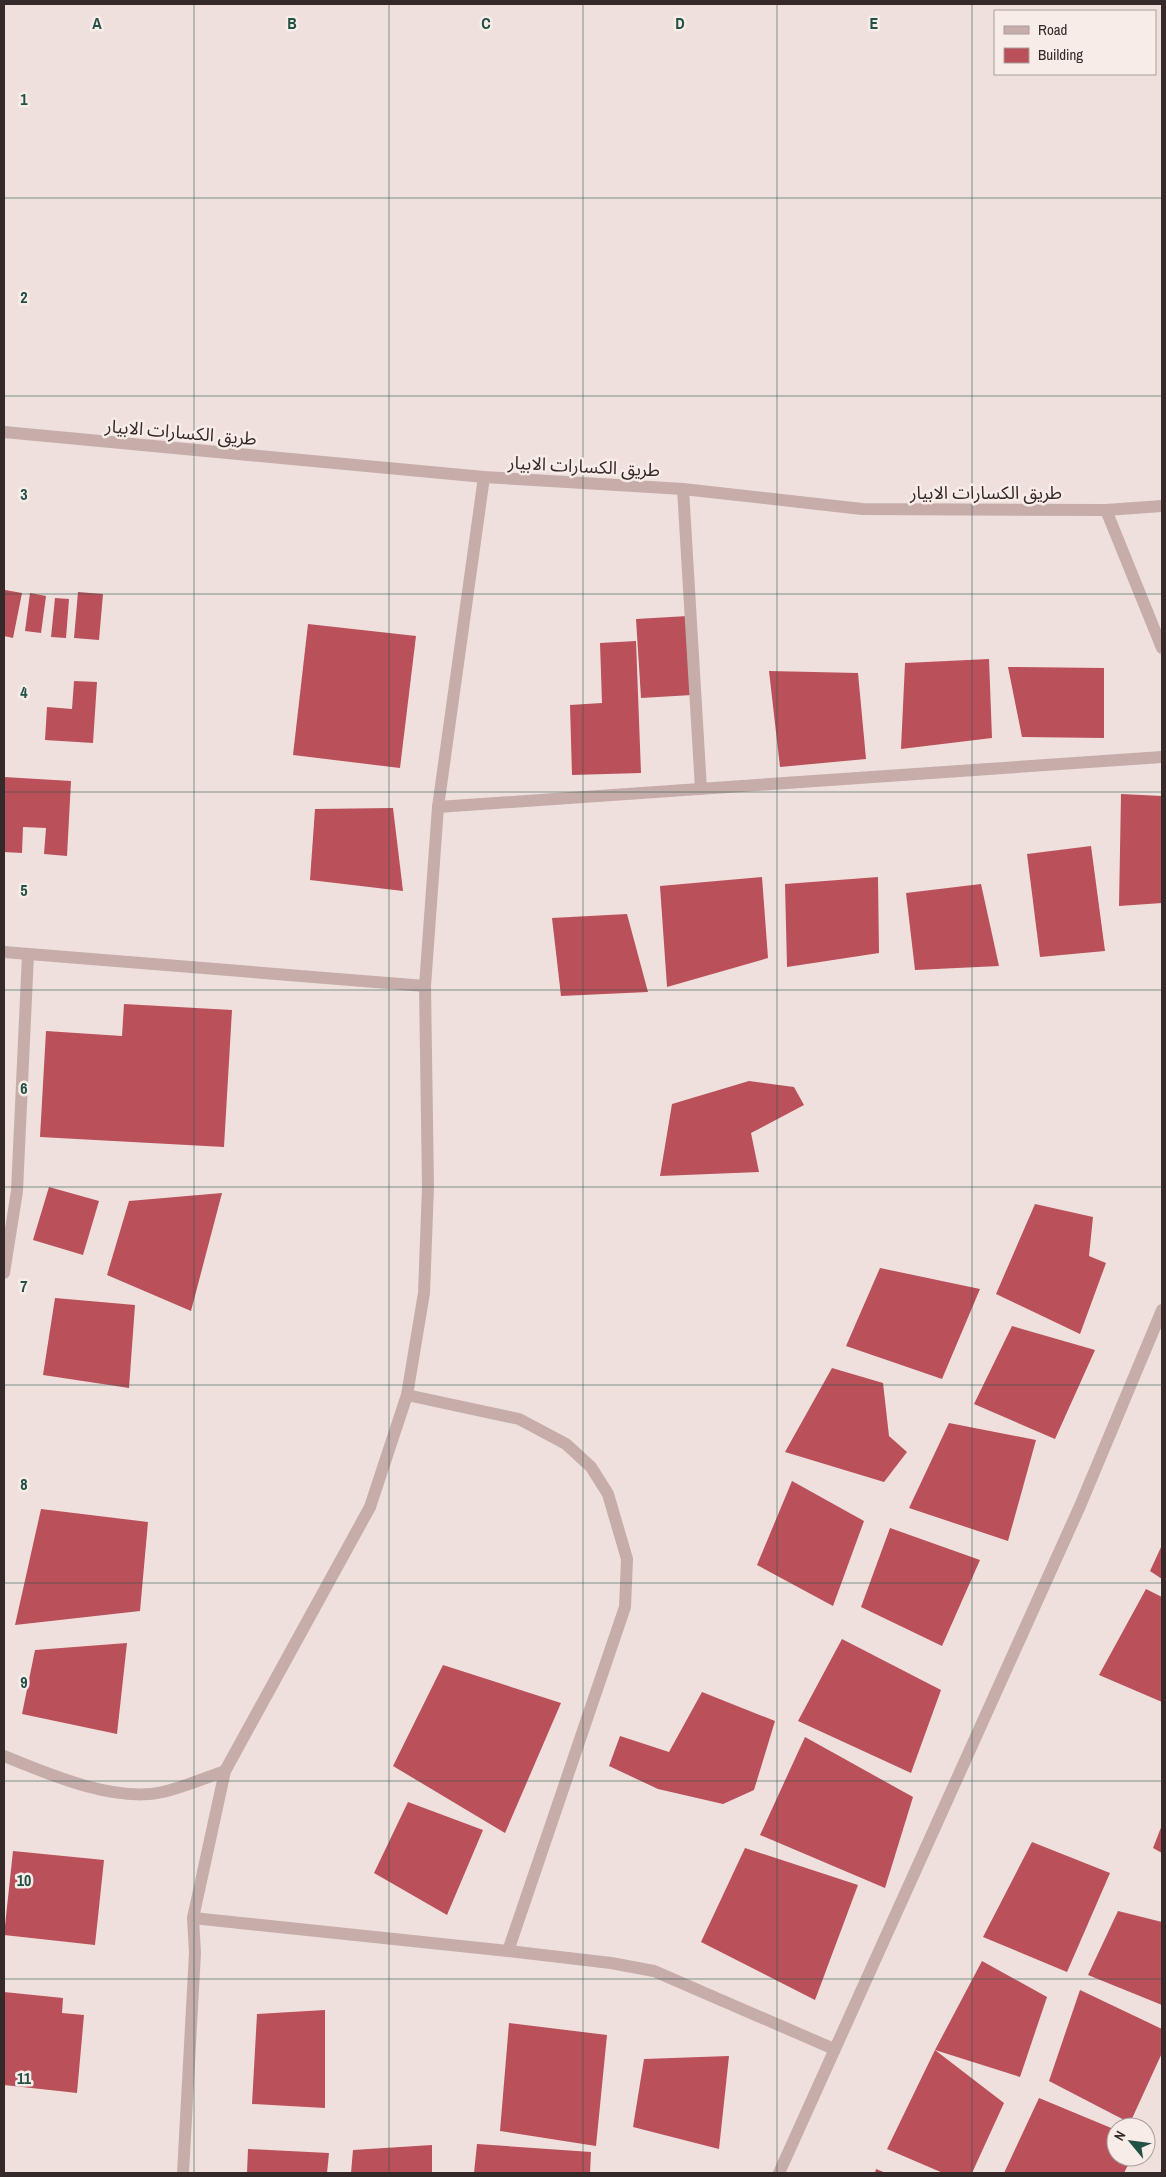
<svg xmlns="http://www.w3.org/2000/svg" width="1166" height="2177" font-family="'Archivo Narrow','Noto Sans Arabic',sans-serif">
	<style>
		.building { fill: #ba505a }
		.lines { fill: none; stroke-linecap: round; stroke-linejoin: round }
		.minor { stroke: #c6adaa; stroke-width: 12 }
		.grid { fill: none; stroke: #225245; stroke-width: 1; stroke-opacity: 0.55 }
		.labels { text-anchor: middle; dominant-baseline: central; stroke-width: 5; stroke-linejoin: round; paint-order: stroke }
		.street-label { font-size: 18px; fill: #352929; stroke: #f8ece9 }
		.grid-label { font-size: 16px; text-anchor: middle; font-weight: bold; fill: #225245; stroke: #f8ece9; stroke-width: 5; stroke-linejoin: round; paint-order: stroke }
	</style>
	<rect width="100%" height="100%" fill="#efe0dd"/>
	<g class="building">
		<polygon points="5,590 22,593 13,638 4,636"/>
		<polygon points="78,592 103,594 99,640 74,638"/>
		<polygon points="30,593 46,596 41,633 25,631"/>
		<polygon points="55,598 69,599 66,638 51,637"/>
		<polygon points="688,616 692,695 641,698 636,619"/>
		<polygon points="308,624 416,636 400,768 293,755"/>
		<polygon points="636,641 641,773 572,775 570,705 602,703 600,643"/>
		<polygon points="989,659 992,738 901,749 905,663"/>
		<polygon points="1008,667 1104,668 1104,738 1022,737"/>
		<polygon points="769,671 858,673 866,759 780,767"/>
		<polygon points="74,681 97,682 93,743 45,740 47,707 72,709"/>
		<polygon points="4,777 71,781 67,856 44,854 46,828 23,827 22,853 4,852"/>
		<polygon points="1121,794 1162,796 1162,903 1119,906"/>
		<polygon points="393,808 403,891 310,880 315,809"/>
		<polygon points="1091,846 1105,951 1040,957 1027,854"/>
		<polygon points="762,877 768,958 667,987 660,886"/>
		<polygon points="878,877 879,953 787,967 785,884"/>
		<polygon points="981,884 999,966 915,970 906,893"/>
		<polygon points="627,914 648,992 561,996 552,918"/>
		<polygon points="124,1004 232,1010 224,1147 40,1137 46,1031 122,1036"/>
		<polygon points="749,1081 794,1087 804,1105 751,1133 759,1172 660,1176 672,1104"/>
		<polygon points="49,1187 99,1201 83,1255 33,1240"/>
		<polygon points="222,1193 191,1311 107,1275 129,1201"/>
		<polygon points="1035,1204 1093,1217 1089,1256 1106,1263 1080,1334 996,1294"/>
		<polygon points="880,1268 980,1289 942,1379 846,1346"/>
		<polygon points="55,1298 135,1305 129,1388 43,1375"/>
		<polygon points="1012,1326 1095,1350 1055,1439 974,1404"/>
		<polygon points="832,1368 883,1383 889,1436 907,1452 884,1482 785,1452"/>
		<polygon points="949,1423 1036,1440 1008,1541 909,1508"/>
		<polygon points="792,1481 864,1521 833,1606 757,1565"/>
		<polygon points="41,1509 148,1522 140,1611 15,1625"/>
		<polygon points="890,1528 980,1560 942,1646 861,1607"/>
		<polygon points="1162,1545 1162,1579 1150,1571"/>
		<polygon points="1146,1589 1162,1597 1162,1702 1099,1675"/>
		<polygon points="842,1639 941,1690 911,1773 798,1721"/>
		<polygon points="127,1643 117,1734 22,1714 35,1650"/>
		<polygon points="443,1665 561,1703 505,1833 393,1766"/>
		<polygon points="702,1692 775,1721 754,1790 723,1804 658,1789 609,1766 620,1736 669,1752"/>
		<polygon points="805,1737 913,1797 885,1888 760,1835"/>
		<polygon points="408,1802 483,1830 447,1915 374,1873"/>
		<polygon points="1162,1825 1162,1853 1153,1848"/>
		<polygon points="1032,1842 1110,1873 1067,1972 983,1937"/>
		<polygon points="745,1848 858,1885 815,2000 701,1942"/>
		<polygon points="13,1851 104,1860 95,1945 4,1935"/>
		<polygon points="1118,1911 1162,1922 1162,2005 1088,1975"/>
		<polygon points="982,1961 1047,1997 1020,2077 935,2050"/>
		<polygon points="1080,1990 1162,2029 1162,2053 1130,2123 1049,2081"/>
		<polygon points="4,1992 63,1998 62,2013 84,2015 77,2093 4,2085"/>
		<polygon points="325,2010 325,2108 252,2104 257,2014"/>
		<polygon points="509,2023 607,2035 596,2146 500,2131"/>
		<polygon points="935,2050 1004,2103 972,2173 943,2173 887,2149"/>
		<polygon points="729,2056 719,2149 633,2127 644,2059"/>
		<polygon points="1039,2098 1116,2130 1116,2157 1132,2157 1124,2173 1004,2173"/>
		<polygon points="477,2144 591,2152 590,2173 474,2173"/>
		<polygon points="432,2145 432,2173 351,2173 353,2150"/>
		<polygon points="248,2149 329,2153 327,2173 247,2173"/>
		<polygon points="876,2169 886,2173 875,2173"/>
	</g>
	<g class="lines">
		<g class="minor">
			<polyline points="4,432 484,477 683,489 862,509 1106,510 1162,506"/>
			<polyline points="683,489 701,789"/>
			<polyline points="1106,510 1162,648"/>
			<polyline points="438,807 1162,757"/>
			<polyline points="4,952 425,986"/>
			<polyline points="4,1273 17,1191 28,955"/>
			<polyline points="407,1395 519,1419 566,1444 591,1467 608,1494 627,1559 625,1607 508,1951"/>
			<path d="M4,1756C48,1774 115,1803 163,1792C184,1787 205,1778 225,1771"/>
			<polyline points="193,1918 508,1951 611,1963 654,1971 834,2049"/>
			<polyline points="183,2173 195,1953 193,1918 225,1771 370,1507 407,1395 424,1293 428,1187 425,986 438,807 484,477"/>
			<polyline points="779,2173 1080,1506 1162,1310"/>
		</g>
	</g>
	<path class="grid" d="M194,4V2173M389,4V2173M583,4V2173M777,4V2173M972,4V2173M4,198H1162M4,396H1162M4,594H1162M4,792H1162M4,990H1162M4,1187H1162M4,1385H1162M4,1583H1162M4,1781H1162M4,1979H1162"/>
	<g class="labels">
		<g class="street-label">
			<text transform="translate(181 432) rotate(5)">طريق الكسارات الابيار</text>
			<text transform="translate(584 466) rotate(3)">طريق الكسارات الابيار</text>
			<text x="986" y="492">طريق الكسارات الابيار</text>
		</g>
	</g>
	<g class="grid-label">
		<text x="97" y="29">A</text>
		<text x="292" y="29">B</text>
		<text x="486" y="29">C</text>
		<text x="680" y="29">D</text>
		<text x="874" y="29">E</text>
		<text x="24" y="105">1</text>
		<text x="24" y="303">2</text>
		<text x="24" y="500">3</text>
		<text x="24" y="698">4</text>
		<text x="24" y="896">5</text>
		<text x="24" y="1094">6</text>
		<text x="24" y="1292">7</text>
		<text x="24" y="1490">8</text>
		<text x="24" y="1688">9</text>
		<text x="24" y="1886">10</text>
		<text x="24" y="2084">11</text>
	</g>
	<rect width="1166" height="2177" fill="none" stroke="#352929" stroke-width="10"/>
	<rect x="994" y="10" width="162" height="65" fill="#f8ece9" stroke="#aa9e9c"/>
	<rect x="1004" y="26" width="25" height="8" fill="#c6adaa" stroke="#aa9e9c"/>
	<text x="1038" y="35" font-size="15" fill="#352929">Road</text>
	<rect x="1004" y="48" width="25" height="15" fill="#ba505a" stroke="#aa9e9c"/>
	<text x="1038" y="60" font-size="15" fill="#352929">Building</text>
	<g transform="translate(1131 2142) rotate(299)"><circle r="24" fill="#f8ece9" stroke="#aa9e9c"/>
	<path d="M0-4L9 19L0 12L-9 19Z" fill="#225245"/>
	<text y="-8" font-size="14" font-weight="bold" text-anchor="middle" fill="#352929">N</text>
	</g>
</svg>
